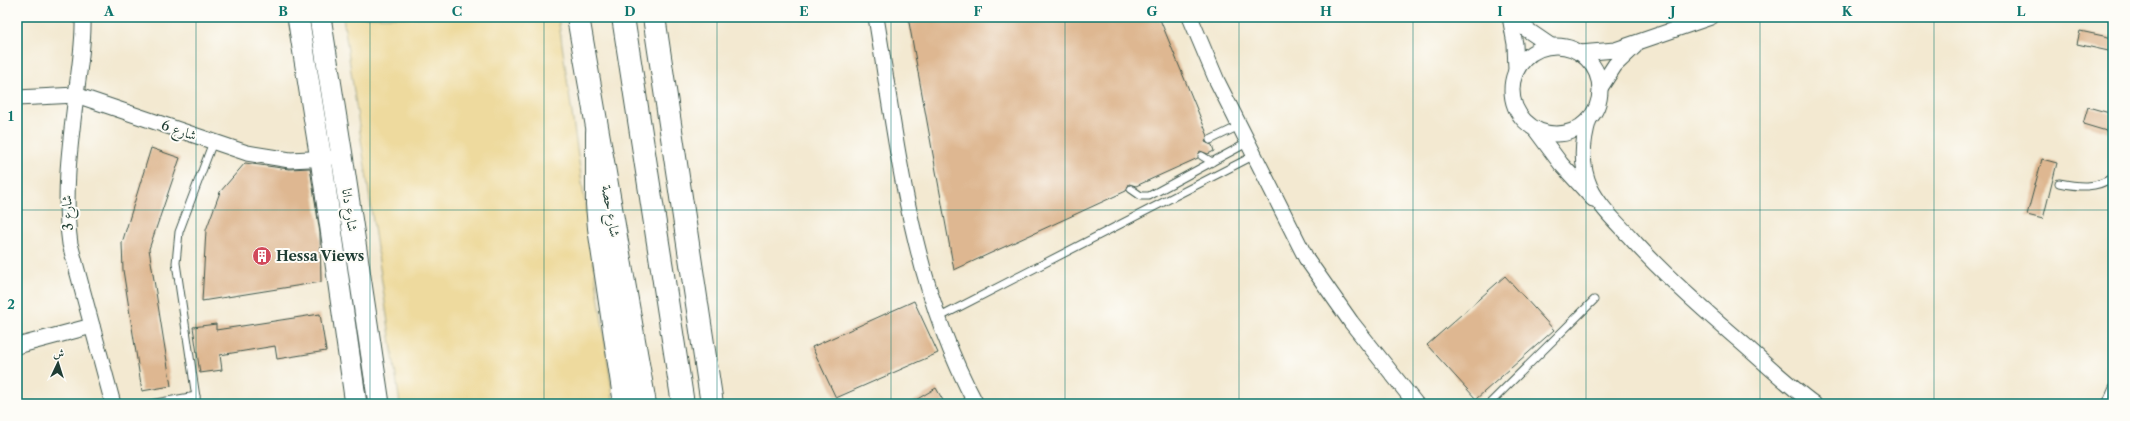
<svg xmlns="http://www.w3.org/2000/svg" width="2130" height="421" font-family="'Libre Caslon Text',Amiri,serif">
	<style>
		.sand { fill: #eeda9e; stroke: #868c69 }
		.building { fill: #deb791 }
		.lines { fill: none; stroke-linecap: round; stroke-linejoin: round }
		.lane-casing { stroke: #3f574c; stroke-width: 9 }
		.street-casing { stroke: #3f574c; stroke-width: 17 }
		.secondary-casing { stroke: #3f574c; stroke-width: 23 }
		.primary-casing { stroke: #3f574c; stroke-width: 24 }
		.highway-casing { stroke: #3f574c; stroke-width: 24 }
		.lane { stroke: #fff; stroke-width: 7 }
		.street { stroke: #fff; stroke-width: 15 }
		.secondary { stroke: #fff; stroke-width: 21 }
		.primary { stroke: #fff; stroke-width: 22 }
		.highway { stroke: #fff; stroke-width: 22 }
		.grid { fill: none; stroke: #0f766e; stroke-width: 1; stroke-opacity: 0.55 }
		.labels { text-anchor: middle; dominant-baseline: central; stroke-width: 4; stroke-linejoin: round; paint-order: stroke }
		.street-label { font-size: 14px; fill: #1f3d34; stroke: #fdfcf7 }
		.poi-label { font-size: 14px; font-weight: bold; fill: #1f3d34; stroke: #fdfcf7; text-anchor: start }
		.neatline { fill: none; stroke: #0f766e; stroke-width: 1.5 }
		.grid-label { font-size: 13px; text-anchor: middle; font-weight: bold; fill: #0f766e }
	</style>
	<rect width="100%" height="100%" fill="#fdfcf7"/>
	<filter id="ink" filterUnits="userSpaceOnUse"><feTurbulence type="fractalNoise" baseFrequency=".025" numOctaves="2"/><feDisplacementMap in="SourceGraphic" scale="8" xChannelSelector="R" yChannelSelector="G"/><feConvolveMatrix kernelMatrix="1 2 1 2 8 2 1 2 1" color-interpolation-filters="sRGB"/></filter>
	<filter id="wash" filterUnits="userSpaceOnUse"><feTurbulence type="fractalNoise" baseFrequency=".012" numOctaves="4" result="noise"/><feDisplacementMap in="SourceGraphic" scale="16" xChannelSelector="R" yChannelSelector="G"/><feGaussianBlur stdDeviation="0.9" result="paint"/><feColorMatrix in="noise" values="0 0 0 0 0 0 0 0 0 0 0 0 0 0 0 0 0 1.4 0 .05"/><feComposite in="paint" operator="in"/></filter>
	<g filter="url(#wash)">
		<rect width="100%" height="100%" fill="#f3e9d1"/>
		<polygon class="sand" points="343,17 558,17 614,404 400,404"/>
		<g id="blocks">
			<g class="building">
				<polygon points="908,17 1159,17 1208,136 1205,142 1212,145 1214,151 1208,154 1200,151 1198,158 1136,186 1129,184 1126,191 954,270"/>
				<polygon points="2080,31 2113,38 2113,52 2077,44"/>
				<polygon points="2088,107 2113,114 2113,133 2083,124"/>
				<polygon points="151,148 180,158 149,249 171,386 142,391 123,270 122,243"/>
				<polygon points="2042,159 2057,163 2043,219 2027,215"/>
				<polygon points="245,163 289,169 310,168 320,233 321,282 202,301 206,230 220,192"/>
				<polygon points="1505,276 1554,330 1476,399 1427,345"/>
				<polygon points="914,301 938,353 836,398 812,347"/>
				<polygon points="320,314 326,351 277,359 275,346 220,355 222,370 200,373 193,327 216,324 216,330"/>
				<polygon points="936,388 945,404 909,404"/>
			</g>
		</g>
	</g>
	<g filter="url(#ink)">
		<use href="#blocks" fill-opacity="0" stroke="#3f574c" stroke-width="1"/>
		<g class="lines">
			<defs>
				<g id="lane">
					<polyline points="1210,140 1239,126"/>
					<polyline points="1202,156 1212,162"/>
					<path d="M2059,183C2079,187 2096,189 2113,177"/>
					<polyline points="1131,189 1141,196 1149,196 1247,143"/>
					<polyline points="938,318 1253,156"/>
					<polyline points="150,404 196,396"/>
					<polyline points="197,404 176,263 179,232 213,142"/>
					<polyline points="1489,404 1594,300"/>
					<polyline points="2106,404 2113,388"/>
				</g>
				<g id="street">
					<path d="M83,17C84,44 79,69 76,96C70,145 63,194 70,244L113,404"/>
					<path d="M876,17C898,150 911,283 976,404"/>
					<polyline points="1190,17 1217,81 1306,258 1351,322 1416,404"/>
					<polyline points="1510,17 1515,44 1516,70"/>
					<polyline points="1514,17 1526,29 1551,46"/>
					<circle cx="1556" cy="90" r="44"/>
					<polyline points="1580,53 1615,50 1711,17"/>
					<polyline points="1600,88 1615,65 1635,46"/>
					<polyline points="17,98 76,95 247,153 290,160 329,158"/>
					<path d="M1589,119C1582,142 1580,165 1590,187C1599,206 1616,222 1630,237C1662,273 1697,304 1733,335C1760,358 1785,383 1814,404"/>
					<polyline points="1535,129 1561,164 1593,199"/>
					<polyline points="17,346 92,326"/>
				</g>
				<g id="secondary">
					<polyline points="298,17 321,159 356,404"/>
					<polyline points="320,17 342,156 379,404"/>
				</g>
				<g id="primary">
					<polyline points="578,17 645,404"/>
					<polyline points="654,17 712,404"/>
				</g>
				<g id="highway">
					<polyline points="623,17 683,404"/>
					<polyline points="597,133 597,204 599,228 625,404"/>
				</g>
			</defs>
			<use href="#lane" class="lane-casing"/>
			<use href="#street" class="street-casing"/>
			<use href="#secondary" class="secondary-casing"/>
			<use href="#primary" class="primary-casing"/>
			<use href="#highway" class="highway-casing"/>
			<use href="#lane" class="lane"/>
			<use href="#street" class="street"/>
			<use href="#secondary" class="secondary"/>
			<use href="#primary" class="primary"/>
			<use href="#highway" class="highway"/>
		</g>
	</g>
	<path class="grid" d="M196,17V404M370,17V404M544,17V404M717,17V404M891,17V404M1065,17V404M1239,17V404M1413,17V404M1586,17V404M1760,17V404M1934,17V404M17,210H2113"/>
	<defs>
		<symbol id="building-disc" viewBox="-11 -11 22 22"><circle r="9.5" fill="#d1495b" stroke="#fdfcf7"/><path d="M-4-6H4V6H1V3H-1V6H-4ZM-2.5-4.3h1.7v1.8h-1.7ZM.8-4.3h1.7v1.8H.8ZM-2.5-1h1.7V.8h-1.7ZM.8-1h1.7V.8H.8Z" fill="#fff"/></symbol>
	</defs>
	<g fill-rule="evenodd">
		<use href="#building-disc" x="251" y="245" width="22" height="22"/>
	</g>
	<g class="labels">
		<g class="street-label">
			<text transform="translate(179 130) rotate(19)">شارع 6</text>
			<text transform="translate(350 210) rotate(82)">شارع دانا</text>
			<text transform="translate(611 211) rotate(80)">شارع حصة</text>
			<text transform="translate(67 213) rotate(-93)">شارع 3</text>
		</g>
		<g class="poi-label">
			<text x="276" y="256">Hessa Views</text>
		</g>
	</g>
	<rect width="2130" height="421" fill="none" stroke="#fdfcf7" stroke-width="44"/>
	<g transform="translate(58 363) rotate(4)" stroke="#fdfcf7" stroke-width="3" paint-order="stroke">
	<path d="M0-3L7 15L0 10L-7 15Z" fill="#1f3d34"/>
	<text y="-6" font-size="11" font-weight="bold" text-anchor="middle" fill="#1f3d34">ش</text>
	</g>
	<rect x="22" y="22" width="2086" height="377" class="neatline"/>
	<g class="grid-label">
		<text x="109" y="16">A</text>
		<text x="283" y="16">B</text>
		<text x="457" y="16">C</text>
		<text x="630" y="16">D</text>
		<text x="804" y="16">E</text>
		<text x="978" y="16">F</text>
		<text x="1152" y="16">G</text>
		<text x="1326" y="16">H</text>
		<text x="1500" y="16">I</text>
		<text x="1673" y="16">J</text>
		<text x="1847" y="16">K</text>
		<text x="2021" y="16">L</text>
		<text x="11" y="121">1</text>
		<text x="11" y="309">2</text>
	</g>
</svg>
